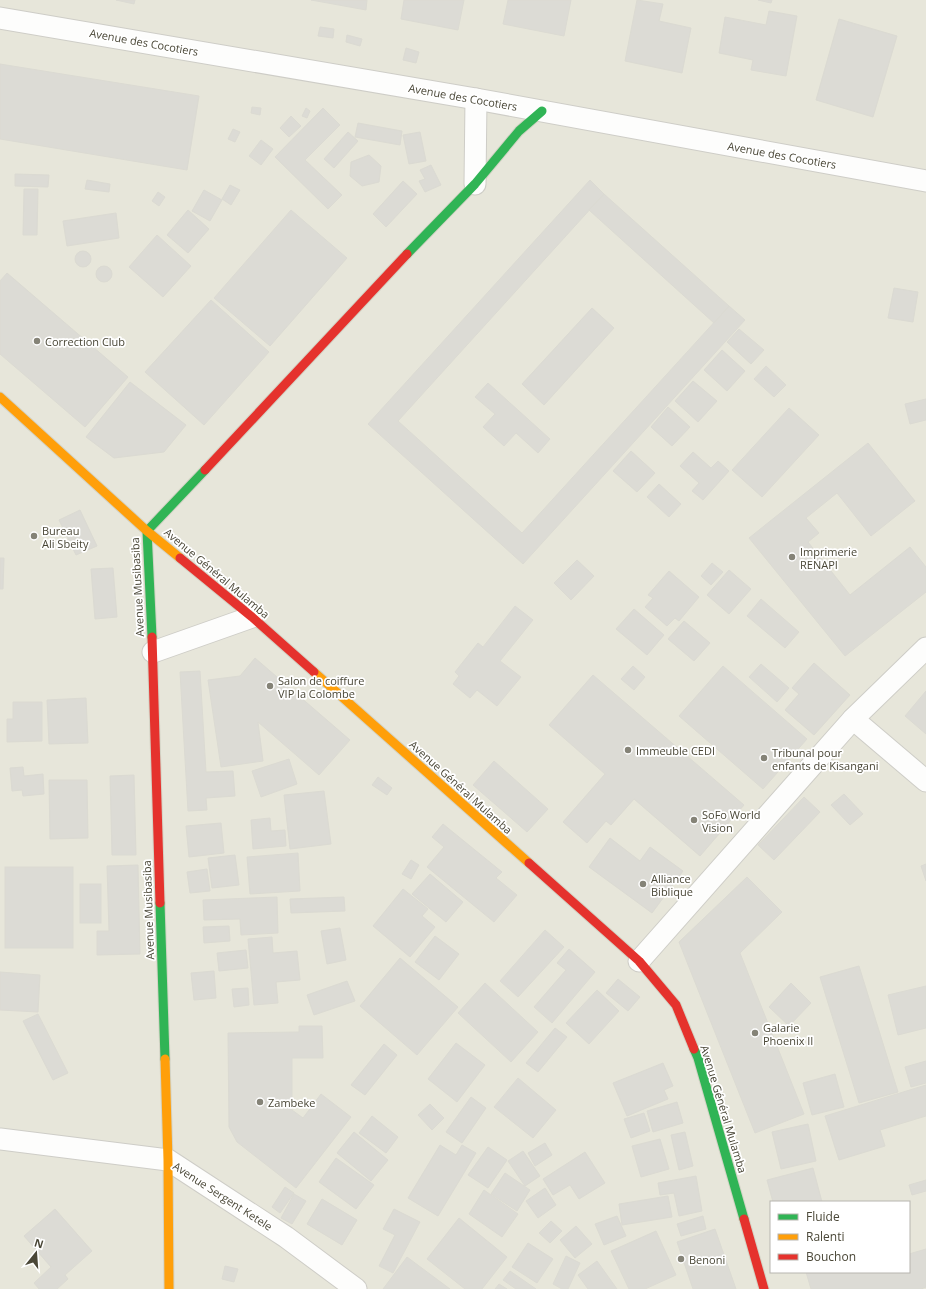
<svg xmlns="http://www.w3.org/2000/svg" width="926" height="1289" font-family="'Open Sans',sans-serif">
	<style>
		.residential { fill: #e7e6da; fill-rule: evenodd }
		.building { fill: #dcdbd5; stroke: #dbdad2 }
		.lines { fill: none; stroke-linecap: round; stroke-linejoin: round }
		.street-casing { stroke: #cecdc7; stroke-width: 23 }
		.fast-casing { stroke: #d3d3c5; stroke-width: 11 }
		.slow-casing { stroke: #d3d3c5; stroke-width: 11 }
		.jam-casing { stroke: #d3d3c5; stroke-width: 11 }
		.street { stroke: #fdfdfc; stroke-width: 21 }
		.fast { stroke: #30b455; stroke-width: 9 }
		.slow { stroke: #ff9f0a; stroke-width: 9 }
		.jam { stroke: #e5322d; stroke-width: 9 }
		.poi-dot { fill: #858377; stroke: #fff; stroke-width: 1.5 }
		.labels { text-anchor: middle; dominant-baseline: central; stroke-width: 3.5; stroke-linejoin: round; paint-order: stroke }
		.street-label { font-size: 11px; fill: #4a4737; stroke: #fff }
		.poi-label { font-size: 11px; fill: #4a4737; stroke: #fff; text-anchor: start }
	</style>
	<rect width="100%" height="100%" fill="#f2f2ed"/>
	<path class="residential" d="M0,0H926V1289H0ZM771,1202H909V1272H771Z"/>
	<g class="building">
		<polygon points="116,0 135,0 134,4"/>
		<polygon points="311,0 367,0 366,10"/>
		<polygon points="404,0 464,0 458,30 401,19"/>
		<polygon points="508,0 571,0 564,36 503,24"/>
		<polygon points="637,0 663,4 659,21 691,28 682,73 625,61"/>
		<polygon points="758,0 772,0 771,3"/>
		<polygon points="769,11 797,16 786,76 751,70 753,60 719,53 725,17 766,25"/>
		<polygon points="839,19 897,36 873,117 816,100"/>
		<polygon points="320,27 334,29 333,38 318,36"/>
		<polygon points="347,35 362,39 360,46 346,42"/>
		<polygon points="406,48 419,52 416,63 403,60"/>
		<polygon points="0,64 199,96 187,170 0,139"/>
		<polygon points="252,107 261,108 260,115 251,113"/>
		<polygon points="306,108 310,111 307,118 302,116"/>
		<polygon points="323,108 340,125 305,160 342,195 328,209 275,157"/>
		<polygon points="291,116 301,126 289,137 280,128"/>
		<polygon points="358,123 402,131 400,145 355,137"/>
		<polygon points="233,129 240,132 235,142 228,139"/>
		<polygon points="348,132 358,141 334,168 324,159"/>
		<polygon points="420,132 426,161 409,164 403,135"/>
		<polygon points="261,140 273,149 261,165 249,156"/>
		<polygon points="369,155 381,166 379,182 362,186 350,176 351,162"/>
		<polygon points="431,165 441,185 425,192 419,181 425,179 420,170"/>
		<polygon points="15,174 49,175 48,187 15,186"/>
		<polygon points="87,180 110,184 109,192 85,189"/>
		<polygon points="590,180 604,194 398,421 522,533 729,306 745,320 523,564 368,424"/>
		<polygon points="403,181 417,194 386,227 373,214"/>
		<polygon points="230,185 240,190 231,205 222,199"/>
		<polygon points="24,189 38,189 37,235 23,235"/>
		<polygon points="204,190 222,200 210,221 192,211"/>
		<polygon points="158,192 165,197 159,206 152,201"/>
		<polygon points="604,194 729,306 714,323 589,210"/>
		<polygon points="188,210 209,229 188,253 167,235"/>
		<polygon points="291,210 347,258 270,346 214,298"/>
		<polygon points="116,213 119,238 67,246 63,221"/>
		<polygon points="157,235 191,266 163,297 129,267"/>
		<circle cx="83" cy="259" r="8"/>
		<circle cx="104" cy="274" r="8"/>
		<polygon points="7,273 128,377 85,427 0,354 0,281"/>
		<polygon points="894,288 918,292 913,322 888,318"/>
		<polygon points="211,300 269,352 204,425 145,372"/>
		<polygon points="592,308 614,328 544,405 522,384"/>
		<polygon points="739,329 764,350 751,364 727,342"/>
		<polygon points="722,350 745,371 727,391 704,370"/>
		<polygon points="766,366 786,385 774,397 754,379"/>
		<polygon points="693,381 717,401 698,422 675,401"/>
		<polygon points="130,382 186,425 164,452 114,458 86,437"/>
		<polygon points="488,383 550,439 538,453 516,433 504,446 483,427 495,414 475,397"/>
		<polygon points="926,399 926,420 910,424 905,404"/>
		<polygon points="668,407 690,427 672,446 651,427"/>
		<polygon points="789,408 819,435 762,497 732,470"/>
		<polygon points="868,443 915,501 871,536 837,493 806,518 819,533 808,542 850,595 910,547 926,567 926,592 845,656 749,538"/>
		<polygon points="631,451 655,473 637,492 613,471"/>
		<polygon points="693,452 711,468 718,461 729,471 703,500 692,491 699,483 680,466"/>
		<polygon points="659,484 681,504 669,517 647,497"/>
		<polygon points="80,510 97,546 76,555 59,520"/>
		<polygon points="0,558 4,558 3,589 0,589"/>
		<polygon points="577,560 594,576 571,600 554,583"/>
		<polygon points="712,563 723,572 711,585 701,576"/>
		<polygon points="113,568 117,617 95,619 91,569"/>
		<polygon points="729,570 751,589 729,614 707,595"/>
		<polygon points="669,571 699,597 679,621 675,618 667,626 645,607 653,598 648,595"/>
		<polygon points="761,599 799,632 785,648 747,616"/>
		<polygon points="515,606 533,620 500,661 521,677 497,706 477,690 470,698 453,684 459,676 455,672 478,643 483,647"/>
		<polygon points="634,609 664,635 647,655 616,629"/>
		<polygon points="684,621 710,643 694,661 668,639"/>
		<polygon points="255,658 350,740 319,775 258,722 263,761 221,767 208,680 240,676"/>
		<polygon points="814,663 850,695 814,735 785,710 799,694 792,688"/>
		<polygon points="761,664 789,688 777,702 749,677"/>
		<polygon points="633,666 645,677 634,690 621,679"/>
		<polygon points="723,666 807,739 763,789 679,716"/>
		<polygon points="200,671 206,772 233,771 235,796 206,798 207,810 188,811 180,672"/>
		<polygon points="593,675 744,805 700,856 634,799 611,825 606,821 587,843 563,822 605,774 549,725"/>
		<polygon points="926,691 926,734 905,716"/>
		<polygon points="86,698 88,743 49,744 47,700"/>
		<polygon points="13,702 42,702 42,741 7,742 7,719 13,719"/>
		<polygon points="289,759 297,784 261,797 252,771"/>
		<polygon points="494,761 548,809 527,832 473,785"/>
		<polygon points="23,767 24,776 43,774 44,794 23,796 22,790 12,791 10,768"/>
		<polygon points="134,775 136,855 112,855 110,776"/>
		<polygon points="378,777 392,788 387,795 372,785"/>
		<polygon points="49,780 87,780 88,838 50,839"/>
		<polygon points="324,791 331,844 290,849 284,795"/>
		<polygon points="844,794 863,814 850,825 831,805"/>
		<polygon points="804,797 820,812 774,860 758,845"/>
		<polygon points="270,818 271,831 285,830 286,846 253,849 251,820"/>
		<polygon points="221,823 224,853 189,857 186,826"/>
		<polygon points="443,824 502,872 496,878 517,895 494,922 427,867 444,847 432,837"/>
		<polygon points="610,838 640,861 650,847 683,871 652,913 589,867"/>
		<polygon points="298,853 300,891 250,894 247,857"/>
		<polygon points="235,855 239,885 212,888 208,858"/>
		<polygon points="411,860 419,865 411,879 402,874"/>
		<polygon points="926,864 926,881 921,866"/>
		<polygon points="138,865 140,954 97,955 97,931 109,931 107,866"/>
		<rect x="5" y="867" width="68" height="81"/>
		<polygon points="207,869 210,891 190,893 187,872"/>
		<polygon points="430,874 463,902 446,922 412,894"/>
		<polygon points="747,877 782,912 740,953 804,1114 755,1133 679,942"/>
		<rect x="80" y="884" width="21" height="39"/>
		<polygon points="403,889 428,909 422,916 435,927 410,957 373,926"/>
		<polygon points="277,897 278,933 241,935 240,919 204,920 203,900"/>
		<polygon points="344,897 345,911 291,913 290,899"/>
		<polygon points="229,926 230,941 204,943 203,927"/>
		<polygon points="340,928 346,960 327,964 321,931"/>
		<polygon points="545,930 564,947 518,997 500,981"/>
		<polygon points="435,936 459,954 439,980 415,962"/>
		<polygon points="272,937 273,953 297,951 300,980 276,982 278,1003 254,1005 248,939"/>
		<polygon points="569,949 595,972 552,1023 534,1007 566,970 557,963"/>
		<polygon points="246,950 248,968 219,971 217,953"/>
		<polygon points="400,958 458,1007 417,1055 360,1006"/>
		<polygon points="859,966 898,1092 859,1103 820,977"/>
		<polygon points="214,971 216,998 194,1000 191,973"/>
		<polygon points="0,972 40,975 38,1012 0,1010"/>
		<polygon points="618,979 640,997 628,1011 606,993"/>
		<polygon points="347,981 355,1001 314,1015 307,995"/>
		<polygon points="485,983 538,1032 511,1062 458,1013"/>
		<polygon points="791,983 811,1003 789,1026 769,1007"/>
		<polygon points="926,986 926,1028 898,1035 888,995"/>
		<polygon points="248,988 249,1005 234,1007 232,989"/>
		<polygon points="597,990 619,1011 589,1044 566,1023"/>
		<polygon points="38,1014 68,1073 53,1080 23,1021"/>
		<polygon points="299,1026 322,1026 323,1058 292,1058 292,1110 303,1118 321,1094 351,1117 296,1188 237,1142 229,1127 228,1033 299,1032"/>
		<polygon points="555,1028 567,1037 538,1072 526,1063"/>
		<polygon points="456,1043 485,1065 457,1102 428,1079"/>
		<polygon points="384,1044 397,1055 365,1095 351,1085"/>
		<polygon points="926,1061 926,1083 911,1087 905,1067"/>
		<polygon points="663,1063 673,1086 664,1090 668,1099 627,1116 613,1083"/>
		<polygon points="835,1074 844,1107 812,1115 803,1083"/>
		<polygon points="518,1078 556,1110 533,1138 494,1107"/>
		<polygon points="926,1085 926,1116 880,1130 885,1146 839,1160 825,1116"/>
		<polygon points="471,1097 486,1108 462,1143 446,1132"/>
		<polygon points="677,1102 683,1123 653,1132 647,1111"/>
		<polygon points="430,1104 444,1118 432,1130 418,1115"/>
		<polygon points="644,1113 650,1131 631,1138 624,1119"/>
		<polygon points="372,1116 398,1137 386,1153 359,1133"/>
		<polygon points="808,1124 816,1161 781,1169 772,1132"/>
		<polygon points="354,1132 388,1160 371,1181 337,1153"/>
		<polygon points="685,1132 693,1166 679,1170 671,1135"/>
		<polygon points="660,1139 669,1169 641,1177 632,1146"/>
		<polygon points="545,1143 552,1155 535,1166 528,1153"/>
		<polygon points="440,1145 456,1155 462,1145 476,1153 438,1216 408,1198"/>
		<polygon points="488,1147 507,1160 488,1188 468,1175"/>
		<polygon points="523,1151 540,1176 525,1186 508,1161"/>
		<polygon points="585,1152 605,1183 579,1199 570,1185 553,1195 543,1179"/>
		<polygon points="336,1158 374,1185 356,1209 319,1182"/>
		<polygon points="813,1168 822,1202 773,1202 767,1180"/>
		<polygon points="505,1173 530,1190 517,1211 491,1194"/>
		<polygon points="696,1176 702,1211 679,1216 674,1193 660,1195 658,1183"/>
		<polygon points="926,1180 926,1191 912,1195 909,1185"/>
		<polygon points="285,1187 294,1193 280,1213 272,1207"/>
		<polygon points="545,1188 556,1205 538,1218 526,1201"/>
		<polygon points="484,1190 518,1214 502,1237 469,1214"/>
		<polygon points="294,1194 306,1201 292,1224 281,1218"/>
		<polygon points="668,1196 672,1217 622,1225 619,1204"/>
		<polygon points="322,1199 357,1220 342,1245 307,1224"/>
		<polygon points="55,1209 92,1251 65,1275 68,1279 57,1289 39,1289 34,1283 51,1267 24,1236"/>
		<polygon points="394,1209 420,1222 393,1273 379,1266 395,1235 383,1229"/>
		<polygon points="617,1216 626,1236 604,1245 595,1224"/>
		<polygon points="703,1216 706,1229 681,1236 677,1224"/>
		<polygon points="459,1218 507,1257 482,1289 465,1289 427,1259"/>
		<polygon points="551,1221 562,1231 550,1243 539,1233"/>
		<polygon points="576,1226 592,1244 575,1258 560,1240"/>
		<polygon points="715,1229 736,1289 693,1289 677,1242"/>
		<polygon points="656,1231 676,1275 645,1289 629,1289 611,1251"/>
		<polygon points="528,1243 553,1259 537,1283 512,1267"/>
		<polygon points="926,1249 926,1287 921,1289 811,1289 806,1272 909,1272 909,1254"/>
		<polygon points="566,1256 580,1263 568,1289 562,1289 553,1284"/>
		<polygon points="407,1257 450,1289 383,1289"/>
		<polygon points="597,1261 617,1289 588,1289 578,1275"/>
		<polygon points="225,1266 238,1269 234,1282 222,1279"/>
		<polygon points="510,1271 536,1289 516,1289 503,1280"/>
		<polygon points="499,1284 507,1289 495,1289"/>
	</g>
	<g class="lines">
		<defs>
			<g id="street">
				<polyline points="0,18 476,99 926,181"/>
				<polyline points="475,184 476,99"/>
				<polyline points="153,652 252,617"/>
				<polyline points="853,719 926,781"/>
				<polyline points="639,961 853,719 926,648"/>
				<polyline points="0,1139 168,1160 286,1237 356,1289"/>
			</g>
			<g id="fast">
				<polyline points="407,254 475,184 519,131 542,111"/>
				<polyline points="152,637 147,531 205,470"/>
				<polyline points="160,903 165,1059"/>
				<polyline points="694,1049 698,1058 744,1219"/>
			</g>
			<g id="slow">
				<polyline points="0,397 147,531 180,558"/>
				<polyline points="314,672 529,863"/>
				<polyline points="165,1059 168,1160 169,1289"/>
			</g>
			<g id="jam">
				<polyline points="205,470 407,254"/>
				<polyline points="180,558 252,617 314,672"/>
				<polyline points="152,637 160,903"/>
				<polyline points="529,863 639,961 676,1005 694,1049"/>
				<polyline points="744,1219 764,1289"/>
			</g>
		</defs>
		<use href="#street" class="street-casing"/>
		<use href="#fast" class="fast-casing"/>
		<use href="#slow" class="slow-casing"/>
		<use href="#jam" class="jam-casing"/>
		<use href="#street" class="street"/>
		<use href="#fast" class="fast"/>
		<use href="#slow" class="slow"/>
		<use href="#jam" class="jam"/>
	</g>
	<g class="poi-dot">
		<circle cx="37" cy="341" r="4"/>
		<circle cx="34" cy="536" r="4"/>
		<circle cx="792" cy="557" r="4"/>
		<circle cx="270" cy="686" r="4"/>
		<circle cx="628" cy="750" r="4"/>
		<circle cx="764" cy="758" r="4"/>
		<circle cx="694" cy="820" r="4"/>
		<circle cx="643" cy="884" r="4"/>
		<circle cx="755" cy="1033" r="4"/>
		<circle cx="260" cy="1102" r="4"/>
		<circle cx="681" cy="1259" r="4"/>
	</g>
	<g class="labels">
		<g class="street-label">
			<text transform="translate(144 42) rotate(10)">Avenue des Cocotiers</text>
			<text transform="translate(463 97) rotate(10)">Avenue des Cocotiers</text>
			<text transform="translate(782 155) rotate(10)">Avenue des Cocotiers</text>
			<text transform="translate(217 573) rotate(40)">Avenue Général Mulamba</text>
			<text transform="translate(137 587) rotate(-93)">Avenue Musibasiba</text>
			<text transform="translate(461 787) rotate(42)">Avenue Général Mulamba</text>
			<text transform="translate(148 910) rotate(-92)">Avenue Musibasiba</text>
			<text transform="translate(724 1109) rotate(73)">Avenue Général Mulamba</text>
			<text transform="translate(223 1196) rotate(33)">Avenue Sergent Ketele</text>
		</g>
		<g class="poi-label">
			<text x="45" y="341">Correction Club</text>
			<text x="42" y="530">Bureau<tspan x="42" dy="13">Ali Sbeity</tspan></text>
			<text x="800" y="551">Imprimerie<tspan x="800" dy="13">RENAPI</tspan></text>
			<text x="278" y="680">Salon de coiffure<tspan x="278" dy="13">VIP la Colombe</tspan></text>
			<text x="636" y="750">Immeuble CEDI</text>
			<text x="772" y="752">Tribunal pour<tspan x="772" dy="13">enfants de Kisangani</tspan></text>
			<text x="702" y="814">SoFo World<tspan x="702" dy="13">Vision</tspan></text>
			<text x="651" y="878">Alliance<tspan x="651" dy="13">Biblique</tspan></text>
			<text x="763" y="1027">Galarie<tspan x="763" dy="13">Phoenix II</tspan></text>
			<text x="268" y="1102">Zambeke</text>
			<text x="689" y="1259">Benoni</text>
		</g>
	</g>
	<rect x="770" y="1201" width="140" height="72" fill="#ffffff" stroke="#b7b5af"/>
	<rect x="778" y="1214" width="20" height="6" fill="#30b455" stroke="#b7b5af"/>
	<text x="806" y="1221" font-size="12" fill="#4a4737">Fluide</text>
	<rect x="778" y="1234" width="20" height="6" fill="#ff9f0a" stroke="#b7b5af"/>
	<text x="806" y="1241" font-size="12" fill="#4a4737">Ralenti</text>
	<rect x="778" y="1254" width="20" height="6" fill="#e5322d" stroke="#b7b5af"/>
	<text x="806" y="1261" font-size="12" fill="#4a4737">Bouchon</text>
	<g transform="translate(36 1253) rotate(17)" stroke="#ffffff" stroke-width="3" paint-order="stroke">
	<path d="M0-3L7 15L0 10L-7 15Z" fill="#4a4737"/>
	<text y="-6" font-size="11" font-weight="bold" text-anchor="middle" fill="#4a4737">N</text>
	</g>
</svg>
